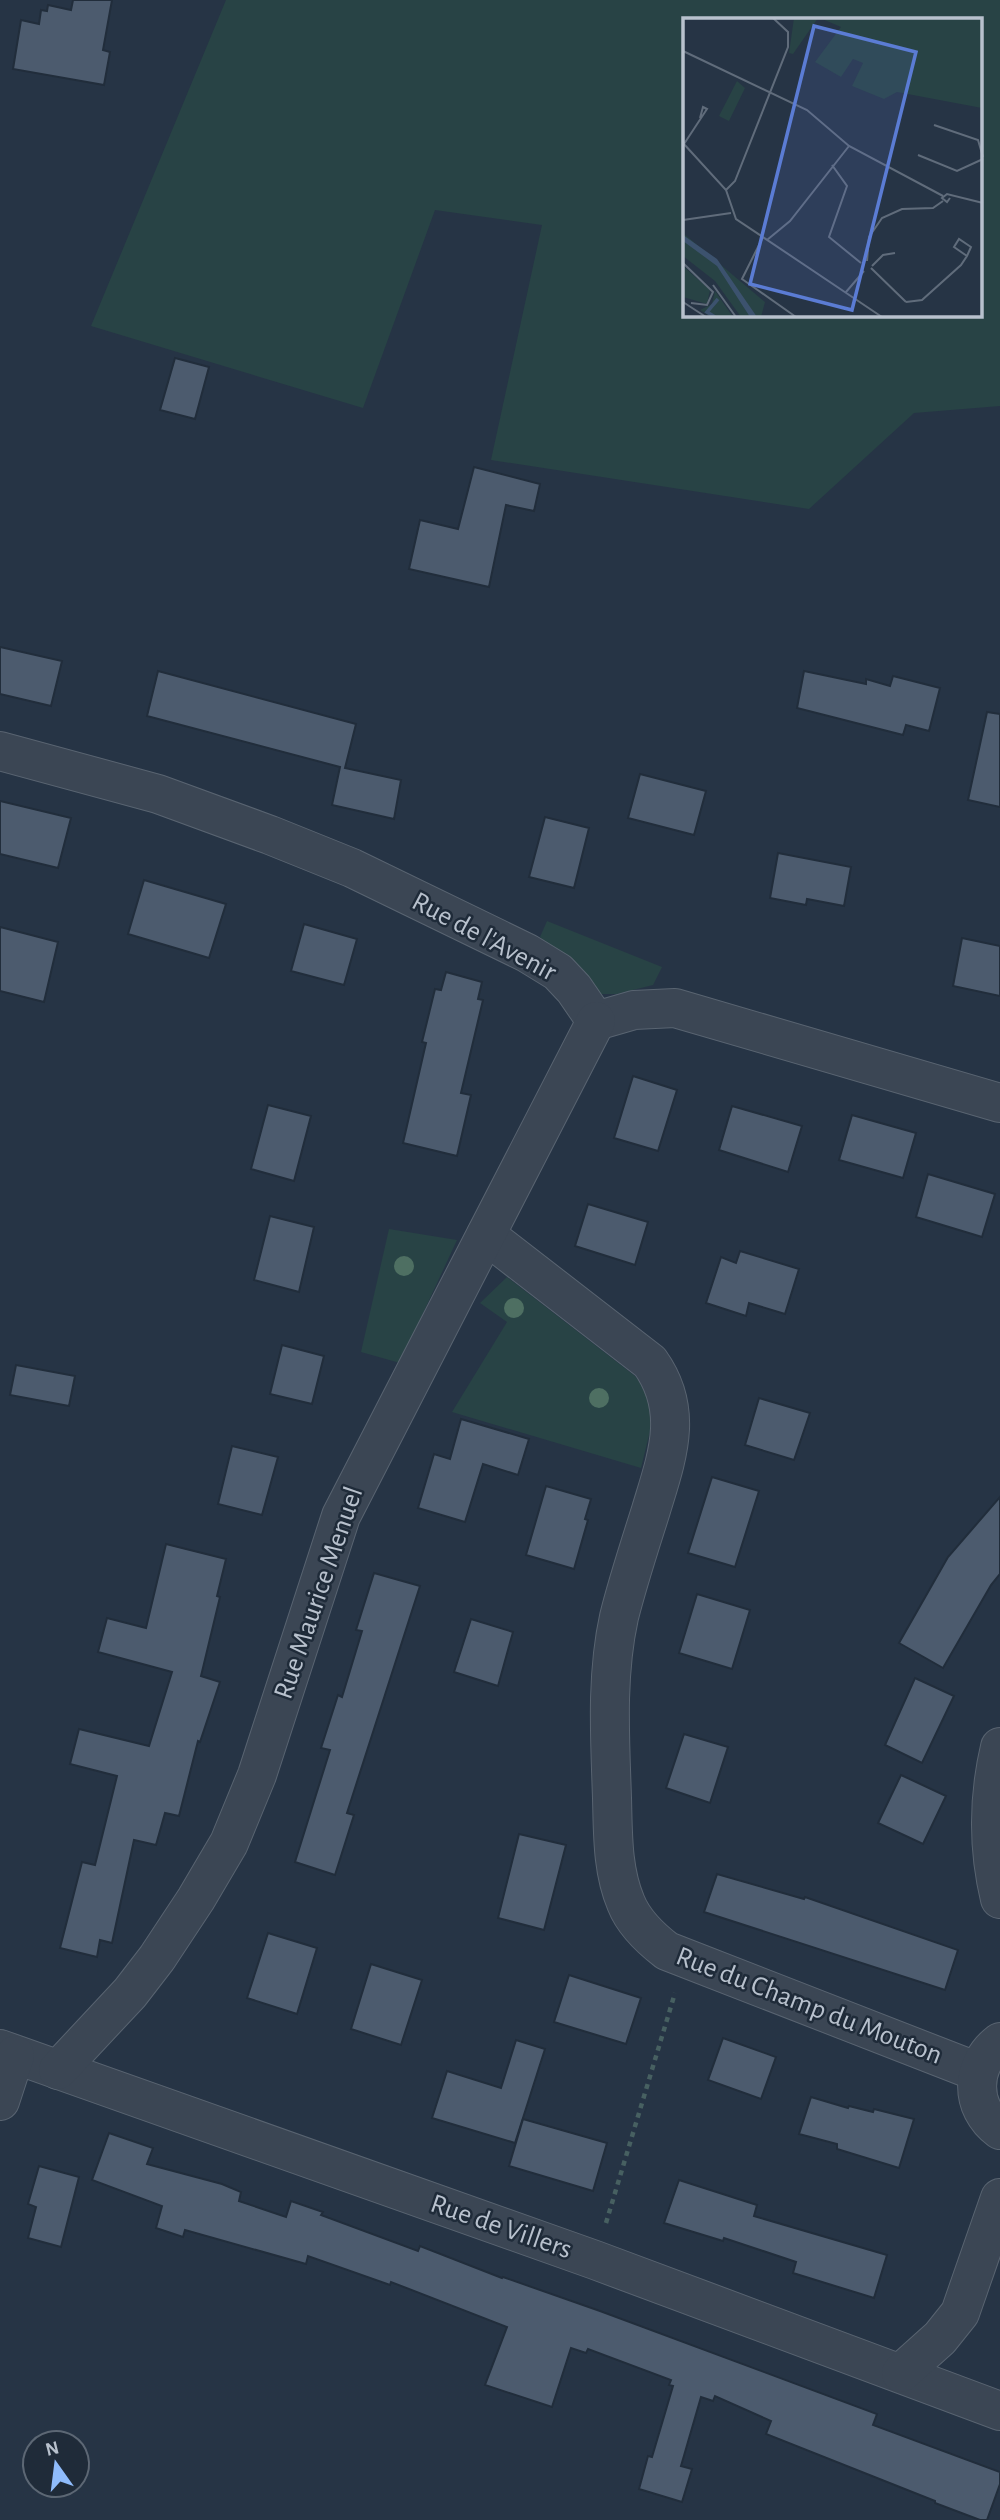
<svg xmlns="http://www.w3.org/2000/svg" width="1000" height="2520" font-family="'Alegreya Sans',sans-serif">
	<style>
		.green { fill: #284345; fill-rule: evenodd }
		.building { fill: #4c5b6e; stroke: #212d3b; stroke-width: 2 }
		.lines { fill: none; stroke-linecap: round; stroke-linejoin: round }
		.street-casing { stroke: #596471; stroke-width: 40 }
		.path { stroke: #476061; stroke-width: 4.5; stroke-dasharray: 5 5; stroke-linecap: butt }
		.street { stroke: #3b4654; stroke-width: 38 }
		.tree { fill: #4e6f62 }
		.labels { text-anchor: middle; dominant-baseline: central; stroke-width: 5; stroke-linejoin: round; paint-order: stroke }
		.street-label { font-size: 28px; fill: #b8c1cd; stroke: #1f2b39 }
		.inset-river { fill: none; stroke: #3c526e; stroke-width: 3.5 }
		.inset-road { fill: none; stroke: #606c7b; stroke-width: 2 }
		.view { fill: #5b7cd4; fill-opacity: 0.15; stroke: #5b7cd4; stroke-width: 3.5 }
		.inset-edge { fill: none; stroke: #b8c1cd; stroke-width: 3.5 }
	</style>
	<rect width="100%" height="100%" fill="#263445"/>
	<g class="green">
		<path d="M226,0H1000V406L914,413L809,509L491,460L542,225L435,210L363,408L91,326ZM981,19V315H685V19Z"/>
		<polygon points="547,921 662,967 653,985 617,994 593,994 540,937"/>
		<polygon points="389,1229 457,1240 400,1363 361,1352"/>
		<polygon points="507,1277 635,1376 654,1401 652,1423 641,1468 452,1412 507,1322 480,1303"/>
	</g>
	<g class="building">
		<polygon points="73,0 112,0 103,50 110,52 104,85 13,69 21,20 39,24 41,10 47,11 48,5 71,10"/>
		<polygon points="175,358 209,367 195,419 160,410"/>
		<polygon points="474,467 540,484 534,511 506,505 489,587 409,569 420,520 458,529"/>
		<polygon points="0,647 62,661 51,706 0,694"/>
		<polygon points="158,671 356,724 345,768 401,780 394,819 332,805 340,767 147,716"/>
		<polygon points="804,671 866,684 866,679 890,686 893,676 940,688 929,731 906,725 903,735 797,708"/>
		<polygon points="987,712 1000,714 1000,807 968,800"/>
		<polygon points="640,774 706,791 694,835 628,818"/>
		<polygon points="0,801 71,818 58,868 0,854"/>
		<polygon points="545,817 589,828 574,888 529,877"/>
		<polygon points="778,853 851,867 844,906 807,899 806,905 770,898"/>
		<polygon points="144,880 226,904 209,958 128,934"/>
		<polygon points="304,924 357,939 344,985 291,971"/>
		<polygon points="0,927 58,942 44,1002 0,991"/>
		<polygon points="962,938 1000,946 1000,996 953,986"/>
		<polygon points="446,972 482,982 478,999 483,1000 461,1093 471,1095 457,1156 403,1143 426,1043 422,1042 435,989 441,990"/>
		<polygon points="633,1076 677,1090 658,1151 614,1138"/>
		<polygon points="268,1105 311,1116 294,1181 251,1169"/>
		<polygon points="732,1106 802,1126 788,1172 719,1150"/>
		<polygon points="852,1115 916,1133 903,1178 839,1160"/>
		<polygon points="928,1174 995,1194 982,1237 916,1217"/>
		<polygon points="588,1204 648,1222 635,1265 575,1246"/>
		<polygon points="270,1216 314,1227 299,1292 254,1280"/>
		<polygon points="740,1251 799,1269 785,1314 749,1303 746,1316 706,1303 721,1257 736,1263"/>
		<polygon points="282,1345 324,1356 312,1404 270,1394"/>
		<polygon points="16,1365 75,1376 69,1406 10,1395"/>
		<polygon points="759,1398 810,1413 794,1460 745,1445"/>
		<polygon points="461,1419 529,1439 518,1475 483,1464 465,1522 418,1508 434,1454 450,1459"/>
		<polygon points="232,1446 278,1457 262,1515 218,1504"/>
		<polygon points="712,1477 759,1491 735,1567 688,1553"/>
		<polygon points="546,1486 591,1499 585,1519 588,1520 574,1569 526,1555"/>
		<polygon points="1000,1497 1000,1574 991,1585 943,1668 899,1643 948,1557"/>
		<polygon points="166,1544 226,1559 217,1596 220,1597 201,1676 220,1682 200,1742 198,1741 179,1816 165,1813 156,1845 134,1840 112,1943 100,1940 97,1957 60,1948 82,1862 95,1865 117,1776 70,1764 79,1729 149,1746 172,1672 98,1652 107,1618 146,1628"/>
		<polygon points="374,1573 420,1586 347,1813 354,1815 335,1875 295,1862 330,1750 321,1748 338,1695 342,1697 362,1631 356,1630"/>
		<polygon points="697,1594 750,1610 732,1669 679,1653"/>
		<polygon points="471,1619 513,1632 498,1686 454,1672"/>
		<polygon points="915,1678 954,1696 922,1763 885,1745"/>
		<polygon points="684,1734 728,1747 710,1803 666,1788"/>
		<polygon points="901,1775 946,1796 923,1844 878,1823"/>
		<polygon points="519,1834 566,1845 544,1930 498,1918"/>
		<polygon points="717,1874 804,1899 805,1897 958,1950 945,1990 704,1912"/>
		<polygon points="268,1933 317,1948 297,2014 247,1998"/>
		<polygon points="371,1964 422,1980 401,2045 351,2029"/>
		<polygon points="569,1975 641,1998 626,2044 554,2022"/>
		<polygon points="723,2038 776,2057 761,2099 708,2080"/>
		<polygon points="516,2040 545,2049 515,2143 432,2118 447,2071 501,2088"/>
		<polygon points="811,2097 848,2108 849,2106 873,2112 874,2109 914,2119 899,2168 837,2149 837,2144 799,2134"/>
		<polygon points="523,2119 607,2143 593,2191 509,2166"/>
		<polygon points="109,2133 153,2148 147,2164 222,2184 241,2192 239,2201 286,2217 291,2201 323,2212 321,2215 418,2251 420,2246 502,2278 503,2277 600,2311 877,2414 873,2425 1000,2472 1000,2484 987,2520 980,2520 935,2503 935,2501 766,2434 771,2421 715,2396 713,2401 701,2397 681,2466 692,2469 682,2502 639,2489 648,2456 652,2457 673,2386 669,2385 671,2380 588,2349 586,2353 571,2348 552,2407 485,2385 507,2327 391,2282 390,2285 308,2256 306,2264 185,2230 183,2237 156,2228 162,2206 92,2180"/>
		<polygon points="39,2166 79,2177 61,2247 28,2238 36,2207 28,2204"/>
		<polygon points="679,2180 757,2205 754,2216 887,2255 874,2298 793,2273 796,2262 724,2238 723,2241 664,2223"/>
	</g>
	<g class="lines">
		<defs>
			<g id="street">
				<polyline points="0,751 158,794 270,835 352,868 527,953 558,972 574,989 596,1021 634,1010 675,1008 1000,1103"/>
				<path d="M486,1235L650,1362C685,1411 667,1457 651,1510C640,1545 628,1581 619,1617C606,1676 610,1738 612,1798C613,1833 612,1870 626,1903C634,1923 650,1938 667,1951L978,2072"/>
				<path d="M1000,1747C988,1798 988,1849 1000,1899"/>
				<path d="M1000,2042C970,2065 969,2107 1000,2130"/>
				<polyline points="0,2049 595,2260 1000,2411"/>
				<polyline points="58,2070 130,1993 157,1958 196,1899 229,1843 257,1775 341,1516 596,1021"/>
				<polyline points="0,2101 15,2055"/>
				<polyline points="901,2373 940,2338 960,2313 1000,2198"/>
			</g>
		</defs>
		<use href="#street" class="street-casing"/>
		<polyline class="path" points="606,2223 675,1993"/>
		<use href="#street" class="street"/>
	</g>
	<g class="tree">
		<circle cx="404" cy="1266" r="10"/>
		<circle cx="514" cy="1308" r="10"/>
		<circle cx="599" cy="1398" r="10"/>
	</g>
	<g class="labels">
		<g class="street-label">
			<text transform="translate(484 937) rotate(28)">Rue de l'Avenir</text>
			<text transform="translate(319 1593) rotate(-71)">Rue Maurice Menuel</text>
			<text transform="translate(809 2006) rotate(21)">Rue du Champ du Mouton</text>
			<text transform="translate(501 2227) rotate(19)">Rue de Villers</text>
		</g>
	</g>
	<g transform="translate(683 18)">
		<rect width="299" height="299" fill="#263445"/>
		<path d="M111,0H135L110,36L106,35ZM137,0H299V90L214,74L201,81L169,68L180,45L170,41L158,59L132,44L158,9ZM54,63L62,70L46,103L36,98ZM0,215L82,284L78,299H58L32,263L0,238ZM0,248L27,272L24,286L0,279ZM32,273L50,299H28L17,292L29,286Z" fill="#284345"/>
		<path d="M0,217L34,241L74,299H67L34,248L0,223Z" fill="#3c526e"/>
		<path class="inset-river" d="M32,299L24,294L35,281"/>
		<path class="inset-road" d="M0,33L124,92L166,128L260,178M251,107L295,122L300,139M0,125L43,172L53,201L199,299M1,126L24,91L20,89L17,100M235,137L274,153L300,141M149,147L164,168L146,219L178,245M43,172L52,163L105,29V14L90,0M267,180L264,184L259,180L264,176L300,185M0,202L48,195M80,219L59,261L113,299M84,222L107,203L166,128M184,243L186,219L199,200L219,191L250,190L260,183M0,245L30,274L24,287L8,285M189,248L200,237L212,235M188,250L223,284M30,267L53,299M163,274L181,253M0,284L23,299M223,284L239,282L278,247L284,238L288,229L276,221L271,229L284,238"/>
		<path class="view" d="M131,8L233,34L169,292L67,266Z"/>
		<rect width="299" height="299" class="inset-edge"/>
	</g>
	<g transform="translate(56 2464) rotate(346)"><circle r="33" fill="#1f2b39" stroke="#5c6774" stroke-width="2"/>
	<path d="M0-5L12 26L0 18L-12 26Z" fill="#8fbcfc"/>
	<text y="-10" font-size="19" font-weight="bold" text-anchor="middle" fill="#b8c1cd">N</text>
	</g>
</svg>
